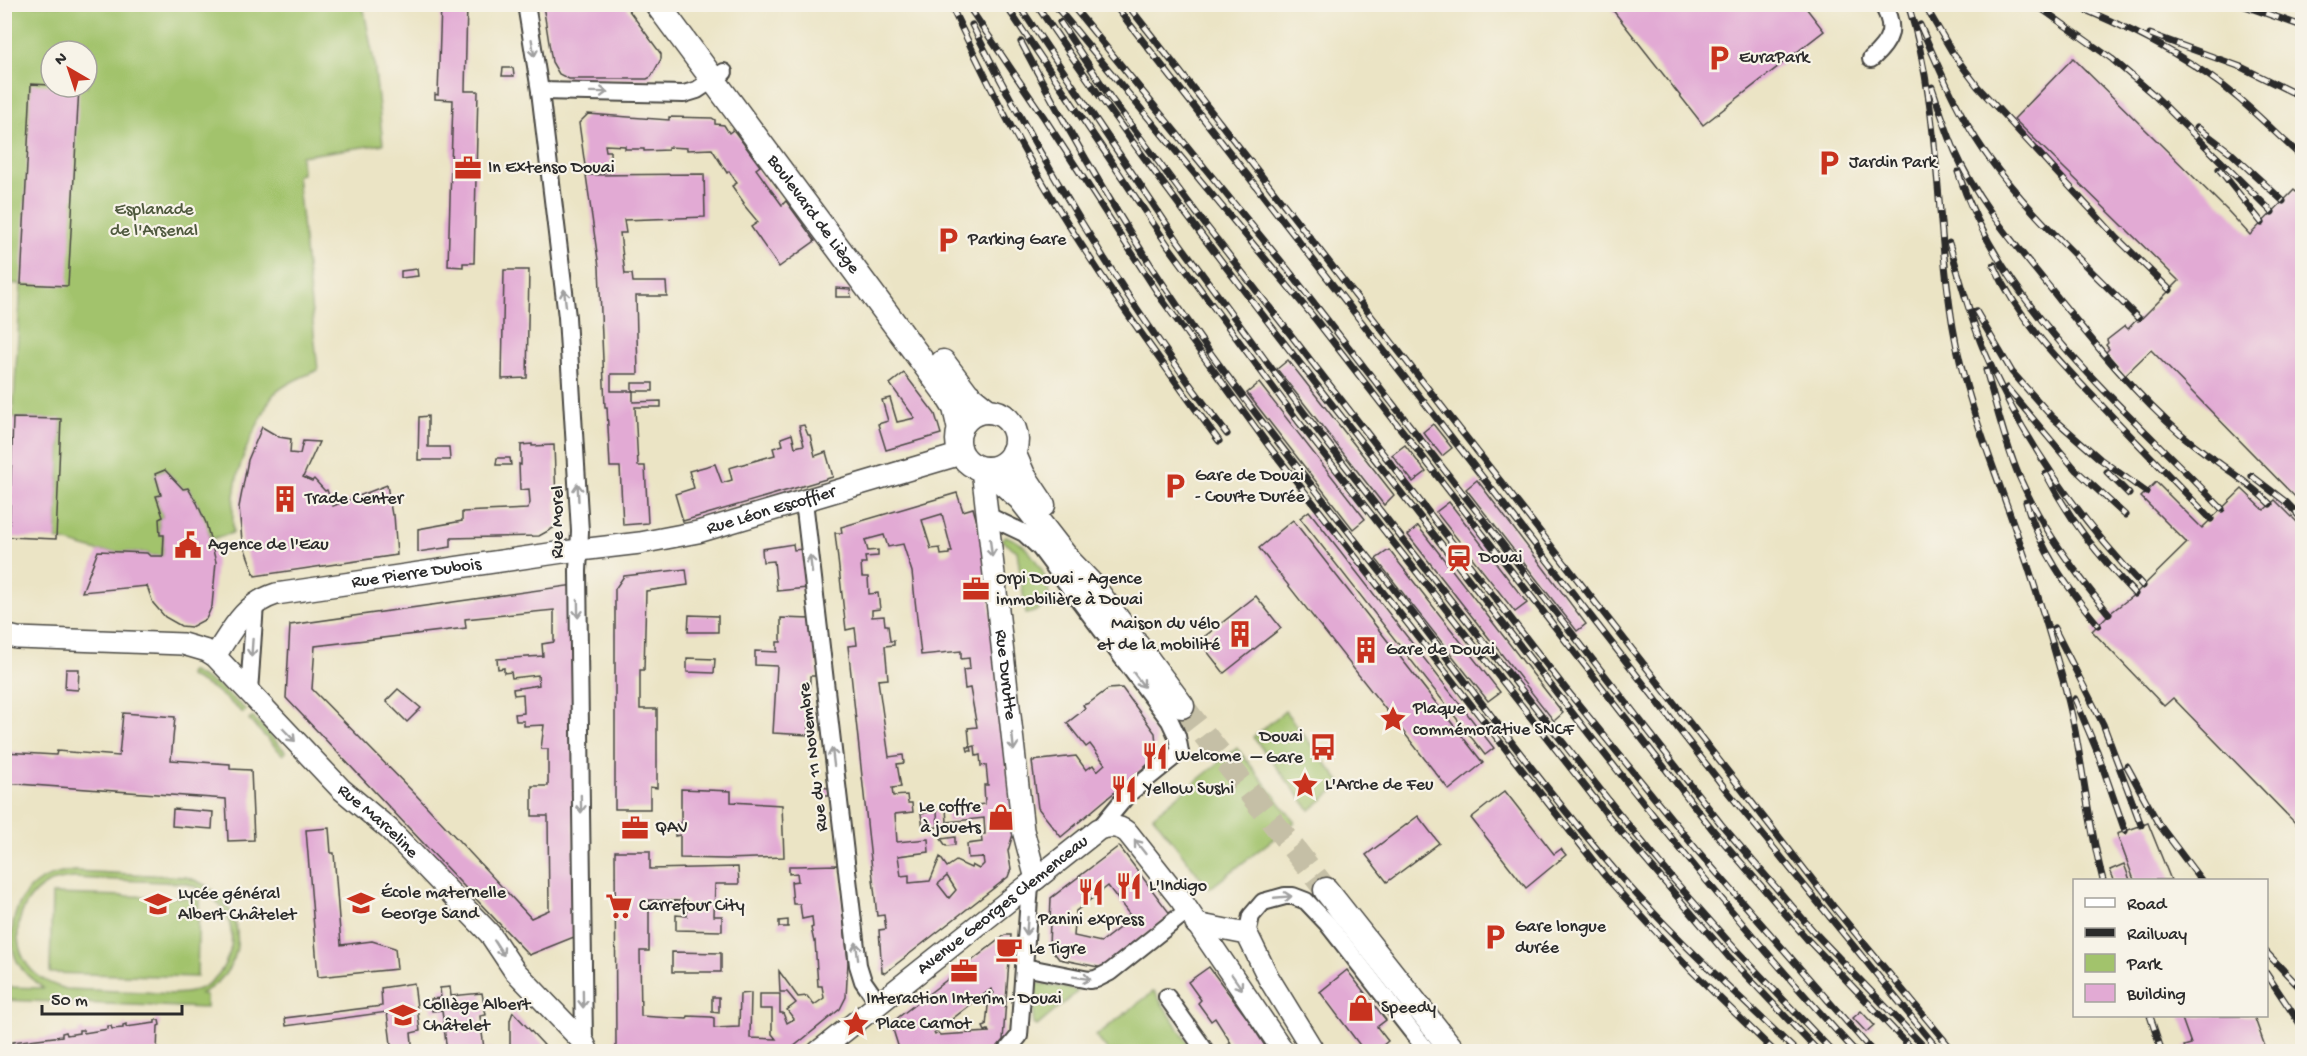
<svg xmlns="http://www.w3.org/2000/svg" width="2307" height="1056" font-family="'Gochi Hand',sans-serif">
	<style>
		.green { fill: #a2c36c; stroke: #66774c; stroke-width: 1.5; fill-rule: evenodd }
		.building { fill: #e2aad4; fill-rule: evenodd }
		.lines { fill: none; stroke-linecap: round; stroke-linejoin: round }
		.secondary-tunnel { stroke: #c5bfa6; stroke-width: 24; stroke-dasharray: 24 12; stroke-linecap: butt }
		.minor-casing { stroke: #484742; stroke-width: 20 }
		.tertiary-casing { stroke: #484742; stroke-width: 24 }
		.secondary-casing { stroke: #484742; stroke-width: 27 }
		.minor { stroke: #fff; stroke-width: 16 }
		.tertiary { stroke: #fff; stroke-width: 21 }
		.secondary { stroke: #fff; stroke-width: 24 }
		.rail-casing { stroke: #2b2b2b; stroke-width: 7 }
		.rail { stroke: #f7f3e8; stroke-width: 4.5; stroke-dasharray: 14; stroke-linecap: butt }
		.oneway { stroke: #a0a0a0 }
		.labels { text-anchor: middle; dominant-baseline: central; stroke-width: 4.5; stroke-linejoin: round; paint-order: stroke }
		.poi-label { font-size: 18px; fill: #2b2b2b; stroke: #f7f3e8; text-anchor: start }
		.park-label { font-size: 18px; fill: #4f593e; stroke: #f7f3e8 }
		.street-label { font-size: 18px; fill: #2b2b2b; stroke: #f7f3e8 }
	</style>
	<rect width="100%" height="100%" fill="#f7f3e8"/>
	<filter id="ink" filterUnits="userSpaceOnUse"><feTurbulence type="fractalNoise" baseFrequency=".0167" numOctaves="2"/><feDisplacementMap in="SourceGraphic" scale="12" xChannelSelector="R" yChannelSelector="G"/><feConvolveMatrix kernelMatrix="1 2 1 2 8 2 1 2 1" color-interpolation-filters="sRGB"/></filter>
	<filter id="wash" filterUnits="userSpaceOnUse"><feTurbulence type="fractalNoise" baseFrequency=".008" numOctaves="4" result="noise"/><feDisplacementMap in="SourceGraphic" scale="24" xChannelSelector="R" yChannelSelector="G"/><feGaussianBlur stdDeviation="1.35" result="paint"/><feColorMatrix in="noise" values="0 0 0 0 0 0 0 0 0 0 0 0 0 0 0 0 0 1.4 0 .05"/><feComposite in="paint" operator="in"/></filter>
	<g filter="url(#wash)">
		<rect width="100%" height="100%" fill="#ebe4c5"/>
		<g class="green">
			<path d="M5,5H363L374,62L383,144L301,156L302,174L297,175L318,370C304,376 286,383 274,394C268,400 265,411 261,418C239,458 231,488 233,533L211,539L197,503L188,488L183,489L165,470L155,474L161,495L156,496L163,517L159,519L160,535H164L163,556H150L147,553L98,551L56,539L61,420L13,418L21,284L5,283ZM51,51H87V87H51Z"/>
			<path d="M1006,536C1012,539 1018,541 1023,545C1042,564 1068,607 1026,614L1017,551L1001,540Z"/>
			<polygon points="190,671 218,686 246,710 243,713 215,690 189,676"/>
			<polygon points="1285,711 1342,784 1310,810 1253,737"/>
			<polygon points="253,717 286,752 283,755 249,720"/>
			<polygon points="1237,748 1295,822 1209,889 1153,816"/>
			<path d="M75,871L186,877C245,894 258,965 200,994L206,995V1008L5,1000V987L43,988C36,982 28,977 22,969C5,947 11,906 32,887C44,876 59,873 75,871ZM74,878L185,883C205,889 224,903 230,925C237,951 221,982 194,991C178,996 160,993 144,992C118,991 92,990 66,989C56,986 45,982 37,975C7,951 14,902 47,884C55,880 65,879 74,878Z"/>
			<polygon points="52,894 199,898 197,977 50,973"/>
			<polygon points="1036,983 1075,990 1077,992 1037,1026 1033,1024"/>
			<polygon points="1154,991 1193,1051 1108,1051 1096,1036"/>
		</g>
		<g id="blocks">
			<g class="building">
				<polygon points="441,4 467,4 465,91 478,91 474,263 463,263 463,267 448,266 453,100 435,99 435,94 438,95"/>
				<polygon points="1608,4 1803,4 1824,31 1703,125"/>
				<polygon points="543,5 625,5 661,54 661,59 651,77 647,79 569,79 559,74 552,62"/>
				<polygon points="2073,58 2228,211 2250,235 2294,190 2302,198 2302,504 2151,350 2125,375 2105,353 2109,349 2106,345 2108,343 2107,340 2125,326 2128,329 2140,316 2142,318 2179,281 2014,119"/>
				<polygon points="503,68 513,68 514,76 502,76"/>
				<polygon points="31,84 51,85 51,87 79,87 68,286 21,284"/>
				<polygon points="588,114 669,120 669,117 712,118 715,120 715,124 724,125 729,133 733,130 735,132 760,166 756,169 782,205 786,201 815,241 779,267 751,227 758,222 743,204 744,203 732,186 737,183 729,171 727,173 712,149 687,150 687,148 668,147 668,150 644,151 644,149 625,149 625,146 605,145 606,151 610,151 610,172 586,173 579,123"/>
				<polygon points="704,174 705,217 624,220 626,233 620,233 625,274 632,274 633,282 666,282 667,296 636,296 638,374 611,374 611,391 633,391 633,402 661,401 661,407 635,407 638,466 645,466 648,523 623,525 620,467 610,467 607,407 605,407 599,267 586,175"/>
				<polygon points="417,269 418,276 401,278 401,271"/>
				<polygon points="504,270 529,270 527,378 502,379"/>
				<polygon points="836,288 850,289 851,297 836,297"/>
				<polygon points="1288,360 1394,495 1384,505 1277,369"/>
				<polygon points="904,373 935,414 941,434 886,450 878,424 888,421 882,400 890,398 897,422 915,418 890,384"/>
				<rect x="632" y="383" width="21" height="8"/>
				<polygon points="1259,383 1365,519 1353,529 1247,393"/>
				<polygon points="428,416 428,447 449,447 450,460 418,460 419,417"/>
				<polygon points="13,418 61,419 56,539 9,537"/>
				<polygon points="1433,424 1452,448 1442,456 1423,432"/>
				<polygon points="804,425 808,435 810,435 815,456 826,452 833,477 683,521 675,494 694,488 689,471 715,464 722,483 732,480 729,468 775,455 773,448 783,445 781,438 792,434 795,447 804,445 799,426"/>
				<polygon points="262,427 279,437 291,439 290,453 300,454 303,441 319,442 303,477 312,481 314,479 325,491 327,490 333,506 387,485 392,515 394,515 397,555 255,576 242,541 239,507 248,460"/>
				<polygon points="532,444 532,446 554,445 557,526 539,536 451,538 451,547 418,552 418,529 462,521 462,512 527,509 530,503 529,489 520,490 519,464 521,465 521,445"/>
				<polygon points="1405,445 1426,472 1413,482 1392,455"/>
				<polygon points="497,458 510,458 511,465 496,465"/>
				<polygon points="165,470 183,489 188,488 197,503 206,523 216,562 212,606 206,619 191,627 181,626 165,617 153,603 147,586 82,592 98,551 147,553 150,556 163,556 164,535 160,535 159,519 163,517 156,496 161,495 155,474"/>
				<polygon points="1477,480 1586,624 1577,631 1466,489"/>
				<polygon points="2156,482 2202,528 2242,489 2264,510 2275,500 2302,527 2302,830 2173,698 2164,706 2092,631 2109,614 2135,594 2187,543 2141,497"/>
				<path d="M957,493L963,511L973,508L983,543L1014,831L1008,851L1011,869L1008,877L885,973L882,972L879,930L886,929L884,915L877,916L848,646L857,645L855,628L846,630L835,533H842L841,527ZM942,514L952,552H949V554L941,555L940,548L931,549L922,520ZM884,535L888,547L903,544L912,572L921,655L961,651V659L969,658L970,669L963,670L965,689L970,688L977,727L968,728L970,747H967L968,751H972L971,747L975,746L976,756L980,755L981,766L986,765L988,785H984L985,804L946,809L947,822L984,818L985,834H981L982,842L967,844L968,858L983,857L984,864L979,869L972,865L971,868L956,861L947,867L940,857L930,881L909,883V875L901,876L898,856L929,852L928,839L897,842L895,814L913,812L912,803H908L907,795L893,796L892,788L901,787L897,764L904,763L903,755L889,757L878,680L888,679L885,646L894,645V641H890L888,625H885L884,616L872,617V610L880,609L878,593L869,594L868,577H862L861,563H866L865,557L878,556V550L868,551L865,540ZM947,876L956,890L949,898L938,884Z"/>
				<polygon points="1449,502 1527,603 1515,612 1436,512"/>
				<polygon points="1309,511 1494,748 1485,755 1300,518"/>
				<polygon points="1293,520 1483,763 1449,790 1259,548"/>
				<polygon points="1418,526 1563,713 1554,721 1408,535"/>
				<polygon points="793,544 794,550 803,549 807,588 777,591 774,561 763,562 762,549"/>
				<polygon points="1389,550 1500,692 1488,701 1376,559"/>
				<polygon points="686,569 688,585 646,591 644,670 640,670 640,709 657,709 657,788 650,787 650,809 615,809 615,589 624,576"/>
				<path d="M574,585V937L529,955L286,698L290,625ZM554,610V642L542,644L543,656L497,659L498,669L504,668V673L511,672L512,678L538,675L539,685L513,689L514,695L523,694L524,713L515,714L516,721H524V726L544,725L541,749H548V786H532V816H548L549,910L531,918L416,795L312,689L315,646L466,628L465,619Z"/>
				<polygon points="1256,596 1281,628 1224,673 1199,641"/>
				<polygon points="689,615 718,616 718,632 688,632"/>
				<polygon points="781,618 811,619 817,676 810,676 808,735 773,733 777,666 755,665 755,651 777,652 777,642 781,642"/>
				<polygon points="687,658 715,659 714,673 687,672"/>
				<polygon points="66,669 79,669 78,690 65,689"/>
				<polygon points="1122,688 1155,733 1156,744 1153,760 1061,837 1038,808 1032,761 1076,756 1086,770 1093,765 1097,771 1105,764 1090,744 1086,747 1067,723 1085,709 1083,705 1089,703 1108,689"/>
				<polygon points="398,689 421,708 407,722 386,701"/>
				<polygon points="123,713 175,717 171,760 230,764 230,769 251,770 254,840 228,841 226,799 4,783 4,752 56,755 57,751 119,756"/>
				<polygon points="818,787 829,788 830,796 817,796"/>
				<polygon points="681,789 731,791 731,802 782,805 784,857 726,859 680,858 680,835 675,836 676,823 681,823"/>
				<polygon points="1505,791 1554,854 1561,849 1566,855 1526,888 1471,818"/>
				<polygon points="173,809 213,812 212,829 172,826"/>
				<polygon points="937,811 938,827 923,829 921,813"/>
				<polygon points="1418,816 1439,843 1387,882 1366,855"/>
				<polygon points="2148,823 2171,880 2134,880 2117,834"/>
				<polygon points="329,828 331,853 334,853 341,945 372,941 395,948 397,969 318,977 306,830"/>
				<polygon points="955,837 955,845 946,846 941,839"/>
				<path d="M1119,846L1171,915L1103,968L1059,959L1049,946L1051,898ZM1108,886L1132,918L1101,942L1074,936L1076,911Z"/>
				<polygon points="615,851 650,851 650,869 738,867 739,884 715,884 714,916 722,916 722,931 676,930 676,915 687,916 687,901 649,900 649,951 640,951 641,1016 687,1019 688,1016 711,1017 714,1018 714,1028 739,1027 740,994 751,993 750,1038 776,1039 772,1034 772,1009 760,1009 760,994 780,994 780,1013 783,1013 787,1023 794,1019 787,1010 796,1003 787,992 780,992 779,971 798,997 807,996 814,1005 824,998 822,986 818,986 815,941 814,942 811,928 813,927 812,917 802,919 800,904 793,904 791,882 798,881 797,873 789,874 789,866 796,866 838,865 848,962 846,997 840,1009 787,1052 620,1052 616,1047"/>
				<polygon points="2124,864 2130,880 2114,880 2110,870"/>
				<polygon points="788,920 788,927 779,927 779,921"/>
				<path d="M1005,935H1011L1003,1040L993,1052H900L891,1023ZM991,989L994,993L989,996L986,1026L983,1027L985,1031L988,1030L989,1032L940,1035L938,1033L935,1035L934,1033Z"/>
				<polygon points="672,952 721,953 721,972 672,972"/>
				<polygon points="1209,967 1247,1018 1269,1052 1232,1052 1228,1045 1231,1043 1215,1018 1211,1021 1198,1003 1201,1000 1188,982"/>
				<polygon points="1347,970 1386,1020 1377,1027 1388,1041 1375,1052 1365,1052 1320,992"/>
				<polygon points="414,983 420,1031 411,1033 413,1052 392,1052 387,1012 286,1026 285,1018 382,1006 381,988"/>
				<polygon points="450,987 451,996 482,993 486,1015 480,1016 484,1049 491,1048 497,1052 447,1052 442,1010 432,1011 431,999 441,998 440,988"/>
				<polygon points="712,997 719,997 719,1013 712,1012"/>
				<polygon points="1861,1011 1874,1025 1866,1032 1853,1018"/>
				<polygon points="513,1012 543,1044 550,1052 510,1052 510,1020"/>
				<polygon points="2181,1016 2254,1016 2267,1052 2186,1052 2184,1046 2191,1044"/>
				<polygon points="155,1020 159,1020 160,1025 158,1026 157,1052 12,1052 13,1042 62,1036 62,1033 66,1032 67,1035 79,1033 79,1030 83,1030 84,1033 108,1029 108,1026 111,1026 112,1029 123,1028 123,1025 126,1024 126,1027 155,1023"/>
			</g>
		</g>
	</g>
	<g filter="url(#ink)">
		<use href="#blocks" fill-opacity="0" stroke="#484742" stroke-width="1.5"/>
		<g class="lines">
			<polyline class="secondary-tunnel" points="1182,706 1326,890"/>
			<defs>
				<g id="minor">
					<polyline points="526,4 540,91 567,317 580,531 578,571 584,1043"/>
					<path d="M1871,59C1891,41 1897,28 1882,4"/>
					<polyline points="540,91 684,94 697,90 724,72"/>
					<polyline points="804,501 858,965 863,981 879,1004"/>
					<polyline points="988,516 1024,533 1040,548 1170,721 1177,736 1180,752 1128,794 1099,829"/>
					<polyline points="249,692 255,604"/>
					<polyline points="1247,934 1251,916 1263,902 1285,896 1293,896 1306,901 1327,923 1428,1052"/>
					<polyline points="1024,967 1089,980 1096,979 1110,972 1188,910"/>
					<polyline points="1167,997 1206,1052"/>
					<polyline points="1006,1052 1019,1036 1030,885"/>
				</g>
				<g id="tertiary">
					<path id="s1" d="M982,469L1023,830L1036,879"/>
					<path id="s2" d="M4,635L17,638L183,644L207,651L215,656L341,789L389,829L490,934L514,970L584,1043L588,1052"/>
					<path id="s3" d="M215,656C232,630 244,604 276,594L563,552L640,543L698,532L961,454"/>
					<polyline points="1196,924 1247,934 1268,977 1314,1052"/>
					<path id="s4" d="M818,1052L1099,829C1110,825 1120,826 1128,833L1181,900L1284,1052"/>
				</g>
				<g id="secondary">
					<path id="s5" d="M657,4L945,392L955,408L960,430"/>
					<polyline points="943,362 967,394 988,411"/>
					<circle cx="987" cy="440" r="29"/>
					<polyline points="1013,452 1023,475 1043,505"/>
					<polyline points="987,469 1020,498 1069,561 1091,584 1182,706"/>
					<polyline points="1326,890 1454,1052"/>
				</g>
			</defs>
			<use href="#minor" class="minor-casing"/>
			<use href="#tertiary" class="tertiary-casing"/>
			<use href="#secondary" class="secondary-casing"/>
			<use href="#minor" class="minor"/>
			<use href="#tertiary" class="tertiary"/>
			<use href="#secondary" class="secondary"/>
			<defs>
				<g id="rail">
					<path d="M950,4C974,53 997,103 1024,150C1081,252 1150,347 1219,441"/>
					<polyline points="967,4 1045,119 1163,301 1268,445 1605,876 1691,970 1775,1052"/>
					<polyline points="1005,4 1169,247 1298,421 1613,822 1728,956 1819,1052"/>
					<polyline points="1018,4 1178,241 1305,414 1389,522 1621,816 1672,878 1736,950 1833,1052"/>
					<path d="M1036,4C1162,191 1303,367 1442,545C1576,717 1707,892 1856,1052"/>
					<polyline points="1054,4 1316,320 1713,830 1807,939 1915,1052"/>
					<polyline points="1071,4 1289,271 1721,824 1815,933 1929,1052"/>
					<polyline points="1114,4 1723,786 1940,1052"/>
					<polyline points="1127,4 1833,906 1954,1052"/>
					<path d="M1908,4C1941,108 1935,220 1953,327C1964,393 1989,455 2011,517C2030,570 2047,623 2062,677C2082,743 2085,813 2103,880"/>
					<polyline points="1924,4 1954,55 1978,87 2118,239 2170,290"/>
					<polyline points="2035,4 2112,59 2154,95 2272,212"/>
					<polyline points="2070,4 2094,13"/>
					<polyline points="2239,4 2302,26"/>
					<path d="M2088,11C2140,33 2195,61 2238,98C2260,117 2281,138 2302,157"/>
					<polyline points="1060,22 1110,97 1204,223 1561,683 1696,849 1873,1052"/>
					<path d="M972,25C1044,168 1129,307 1227,434"/>
					<path d="M1920,25C1939,68 1957,112 1984,151C2027,213 2086,264 2138,318"/>
					<polyline points="2150,34 2241,67 2302,97"/>
					<path d="M1021,42C1076,146 1136,248 1204,344C1265,429 1332,510 1397,593C1471,687 1541,785 1619,875C1674,938 1737,994 1797,1052"/>
					<path d="M1932,87C1939,108 1946,130 1955,151C1979,207 2025,255 2062,303C2099,349 2136,395 2181,434C2210,459 2243,477 2270,504"/>
					<polyline points="2197,127 2230,152 2283,201"/>
					<polyline points="2219,169 2262,223"/>
					<path d="M1958,172C2003,310 2124,406 2222,509"/>
					<path d="M1949,243C1960,278 1969,314 1983,348C2020,436 2078,517 2143,586"/>
					<path d="M1994,265C2019,321 2061,363 2102,406C2138,444 2175,482 2211,519"/>
					<polyline points="1976,311 2012,372 2052,417 2100,459 2146,492"/>
					<path d="M1986,370C1996,405 2005,443 2019,476C2041,527 2074,571 2109,614"/>
					<polyline points="2007,388 2076,470 2125,515"/>
					<polyline points="2107,472 2129,494"/>
					<path d="M2046,474C2071,522 2098,555 2135,594"/>
					<polyline points="2252,476 2286,502 2302,519"/>
					<path d="M2026,502C2040,550 2067,587 2098,625"/>
					<polyline points="2054,628 2103,724 2141,825"/>
					<polyline points="2075,699 2097,751 2125,831"/>
					<polyline points="2127,766 2158,823 2201,880"/>
					<polyline points="2266,952 2302,990"/>
					<polyline points="2266,973 2302,1027"/>
					<polyline points="2150,1016 2162,1052"/>
				</g>
			</defs>
			<use href="#rail" class="rail-casing"/>
			<use href="#rail" class="rail"/>
		</g>
		<defs><path id="oneway-shaft" d="M-6 0H5M1.5-3L5.5 0L1.5 3" fill="none" stroke-width="1.6" stroke-linecap="round" stroke-linejoin="round" transform="scale(1.5)"/></defs>
		<g class="oneway">
			<use href="#oneway-shaft" transform="translate(533 48) rotate(81)"/>
			<use href="#oneway-shaft" transform="translate(599 92) rotate(1)"/>
			<use href="#oneway-shaft" transform="translate(565 298) rotate(-97)"/>
			<use href="#oneway-shaft" transform="translate(578 492) rotate(-93)"/>
			<use href="#oneway-shaft" transform="translate(991 548) rotate(83)"/>
			<use href="#oneway-shaft" transform="translate(811 564) rotate(-97)"/>
			<use href="#oneway-shaft" transform="translate(578 609) rotate(89)"/>
			<use href="#oneway-shaft" transform="translate(252 648) rotate(94)"/>
			<use href="#oneway-shaft" transform="translate(1139 680) rotate(53)"/>
			<use href="#oneway-shaft" transform="translate(289 735) rotate(46)"/>
			<use href="#oneway-shaft" transform="translate(1013 742) rotate(84)"/>
			<use href="#oneway-shaft" transform="translate(833 757) rotate(-97)"/>
			<use href="#oneway-shaft" transform="translate(581 804) rotate(89)"/>
			<use href="#oneway-shaft" transform="translate(1140 847) rotate(-128)"/>
			<use href="#oneway-shaft" transform="translate(1283 897) rotate(-5)"/>
			<use href="#oneway-shaft" transform="translate(1027 926) rotate(94)"/>
			<use href="#oneway-shaft" transform="translate(499 948) rotate(57)"/>
			<use href="#oneway-shaft" transform="translate(857 951) rotate(-97)"/>
			<use href="#oneway-shaft" transform="translate(1082 978) rotate(9)"/>
			<use href="#oneway-shaft" transform="translate(1237 982) rotate(55)"/>
			<use href="#oneway-shaft" transform="translate(583 999) rotate(89)"/>
		</g>
	</g>
	<defs>
		<symbol id="parking-bare" viewBox="-9 -9 18 18"><path d="M-3.5-5.5H1a3.5 3.5 0 0 1 0 7H-1V5.5H-3.5ZM-1-3.4V-.6H.8a1.4 1.4 0 0 0 0-2.8Z" fill="#c8321e" stroke="#f7f3e8" stroke-width="2.5" paint-order="stroke"/></symbol>
		<symbol id="office-bare" viewBox="-9 -9 18 18"><path d="M-6-3h4V-5.5h4V-3h4V5H-6ZM-1-4.5V-3h2v-1.5ZM-6 0V1H6V0Z" fill="#c8321e" stroke="#f7f3e8" stroke-width="2.5" paint-order="stroke"/></symbol>
		<symbol id="building-bare" viewBox="-9 -9 18 18"><path d="M-4-6H4V6H1V3H-1V6H-4ZM-2.5-4.3h1.7v1.8h-1.7ZM.8-4.3h1.7v1.8H.8ZM-2.5-1h1.7V.8h-1.7ZM.8-1h1.7V.8H.8Z" fill="#c8321e" stroke="#f7f3e8" stroke-width="2.5" paint-order="stroke"/></symbol>
		<symbol id="civic-bare" viewBox="-9 -9 18 18"><path d="M-.6-6.5H3V-4.5H.6V-3L4-1V1h2V6H-6V1h2V-1L-.6-3ZM-1.2 2.5V6h2.4V2.5Z" fill="#c8321e" stroke="#f7f3e8" stroke-width="2.5" paint-order="stroke"/></symbol>
		<symbol id="station-bare" viewBox="-9 -9 18 18"><path d="M-3-6H3Q5-6 5-4V2Q5 4 3 4L4.5 6H3L1.5 4h-3L-3 6H-4.5L-3 4Q-5 4-5 2V-4Q-5-6-3-6ZM-3.5-4v3h7v-3ZM-3.5 1v1.5H-2V1ZM2 1v1.5H3.5V1Z" fill="#c8321e" stroke="#f7f3e8" stroke-width="2.5" paint-order="stroke"/></symbol>
		<symbol id="sight-bare" viewBox="-9 -9 18 18"><path d="M0-6L1.8-2.2L6-1.7L2.9 1.2L3.7 5.4L0 3.3L-3.7 5.4L-2.9 1.2L-6-1.7L-1.8-2.2Z" fill="#c8321e" stroke="#f7f3e8" stroke-width="2.5" paint-order="stroke"/></symbol>
		<symbol id="bus-bare" viewBox="-9 -9 18 18"><path d="M-5-6H5V4H4V6H2V4H-2V6H-4V4H-5ZM-3.5-4V0h7V-4ZM-3.5 1.2v1.5H-2V1.2ZM2 1.2v1.5H3.5V1.2Z" fill="#c8321e" stroke="#f7f3e8" stroke-width="2.5" paint-order="stroke"/></symbol>
		<symbol id="restaurant-bare" viewBox="-9 -9 18 18"><path d="M-5-6h1v4h1v-4h1v4h1v-4h1v5L-1.5 .5V6h-2V.5L-5-1ZM5-6V6H3V1.5H1.5Q1.5-4 5-6Z" fill="#c8321e" stroke="#f7f3e8" stroke-width="2.5" paint-order="stroke"/></symbol>
		<symbol id="shop-bare" viewBox="-9 -9 18 18"><path d="M-5-2.5h2.3a2.7 3.5 0 0 1 5.4 0H5L5.5 6h-11ZM-1.5-2.5h3a1.5 2.3 0 0 0-3 0Z" fill="#c8321e" stroke="#f7f3e8" stroke-width="2.5" paint-order="stroke"/></symbol>
		<symbol id="school-bare" viewBox="-9 -9 18 18"><path d="M0-5L7-2L0 1L-7-2ZM-4 1L0 2.5L4 1V4Q0 6-4 4Z" fill="#c8321e" stroke="#f7f3e8" stroke-width="2.5" paint-order="stroke"/></symbol>
		<symbol id="supermarket-bare" viewBox="-9 -9 18 18"><path d="M-6-5.5h2.5l.6 2H6L4.5 2H-2.5L-4.4-4H-6ZM-1.5 3.2a1.3 1.3 0 1 0 .1 0ZM3 3.2a1.3 1.3 0 1 0 .1 0Z" fill="#c8321e" stroke="#f7f3e8" stroke-width="2.5" paint-order="stroke"/></symbol>
		<symbol id="cafe-bare" viewBox="-9 -9 18 18"><path d="M-5.5-4.5H6V0H3Q3 3.5 0 3.5H-2.5Q-5.5 3.5-5.5 0ZM3-3.2v2h1.7v-2ZM-6 4.5H4V6H-6Z" fill="#c8321e" stroke="#f7f3e8" stroke-width="2.5" paint-order="stroke"/></symbol>
	</defs>
	<g fill-rule="evenodd">
		<use href="#parking-bare" x="1700" y="39" width="38" height="38"/>
		<use href="#parking-bare" x="1810" y="144" width="38" height="38"/>
		<use href="#office-bare" x="449" y="149" width="38" height="38"/>
		<use href="#parking-bare" x="929" y="221" width="38" height="38"/>
		<use href="#parking-bare" x="1156" y="467" width="38" height="38"/>
		<use href="#building-bare" x="266" y="480" width="38" height="38"/>
		<use href="#civic-bare" x="169" y="526" width="38" height="38"/>
		<use href="#station-bare" x="1440" y="539" width="38" height="38"/>
		<use href="#office-bare" x="957" y="570" width="38" height="38"/>
		<use href="#building-bare" x="1221" y="615" width="38" height="38"/>
		<use href="#building-bare" x="1347" y="631" width="38" height="38"/>
		<use href="#sight-bare" x="1374" y="700" width="38" height="38"/>
		<use href="#bus-bare" x="1304" y="728" width="38" height="38"/>
		<use href="#restaurant-bare" x="1136" y="737" width="38" height="38"/>
		<use href="#sight-bare" x="1286" y="766" width="38" height="38"/>
		<use href="#restaurant-bare" x="1105" y="770" width="38" height="38"/>
		<use href="#shop-bare" x="982" y="798" width="38" height="38"/>
		<use href="#office-bare" x="616" y="809" width="38" height="38"/>
		<use href="#restaurant-bare" x="1110" y="867" width="38" height="38"/>
		<use href="#restaurant-bare" x="1072" y="873" width="38" height="38"/>
		<use href="#school-bare" x="342" y="884" width="38" height="38"/>
		<use href="#school-bare" x="139" y="885" width="38" height="38"/>
		<use href="#supermarket-bare" x="600" y="887" width="38" height="38"/>
		<use href="#parking-bare" x="1476" y="918" width="38" height="38"/>
		<use href="#cafe-bare" x="990" y="930" width="38" height="38"/>
		<use href="#office-bare" x="945" y="952" width="38" height="38"/>
		<use href="#shop-bare" x="1342" y="989" width="38" height="38"/>
		<use href="#school-bare" x="384" y="996" width="38" height="38"/>
		<use href="#sight-bare" x="837" y="1005" width="38" height="38"/>
	</g>
	<g class="labels">
		<g class="poi-label">
			<text x="1739" y="58">EuraPark</text>
			<text x="1849" y="163">Jardin Park</text>
			<text x="488" y="168">In Extenso Douai</text>
			<text x="968" y="240">Parking Gare</text>
			<text x="1195" y="476">Gare de Douai<tspan x="1195" dy="21">- Courte Durée</tspan></text>
			<text x="305" y="499">Trade Center</text>
			<text x="208" y="545">Agence de l'Eau</text>
			<text x="1479" y="558">Douai</text>
			<text x="996" y="579">Orpi Douai - Agence<tspan x="996" dy="21">immobilière à Douai</tspan></text>
			<text x="1220" y="624" text-anchor="end">Maison du vélo<tspan x="1220" dy="21">et de la mobilité</tspan></text>
			<text x="1386" y="650">Gare de Douai</text>
			<text x="1413" y="709">Plaque<tspan x="1413" dy="21">commémorative SNCF</tspan></text>
			<text x="1303" y="737" text-anchor="end">Douai<tspan x="1303" dy="21">– Gare</tspan></text>
			<text x="1175" y="756">Welcome</text>
			<text x="1325" y="785">L'Arche de Feu</text>
			<text x="1144" y="789">Yellow Sushi</text>
			<text x="981" y="807" text-anchor="end">Le coffre<tspan x="981" dy="21">à jouets</tspan></text>
			<text x="655" y="828">QAV</text>
			<text x="1149" y="886">L'Indigo</text>
			<text x="381" y="893">École maternelle<tspan x="381" dy="21">George Sand</tspan></text>
			<text x="178" y="894">Lycée général<tspan x="178" dy="21">Albert Châtelet</tspan></text>
			<text x="639" y="906">Carrefour City</text>
			<text x="1091" y="920" text-anchor="middle">Panini express</text>
			<text x="1515" y="927">Gare longue<tspan x="1515" dy="21">durée</tspan></text>
			<text x="1029" y="949">Le Tigre</text>
			<text x="964" y="999" text-anchor="middle">Interaction Interim - Douai</text>
			<text x="423" y="1005">Collège Albert<tspan x="423" dy="21">Châtelet</tspan></text>
			<text x="1381" y="1008">Speedy</text>
			<text x="876" y="1024">Place Carnot</text>
		</g>
		<g class="park-label">
			<text x="154" y="210">Esplanade<tspan x="154" dy="21">de l'Arsenal</tspan></text>
		</g>
		<g class="street-label">
			<text stroke="none"><textPath href="#s5" startOffset="262">Boulevard de Liège</textPath></text>
			<text stroke="none"><textPath href="#s3" startOffset="592">Rue Léon Escoffier</textPath></text>
			<text transform="translate(558 522) rotate(-90)">Rue Morel</text>
			<text stroke="none"><textPath href="#s3" startOffset="231">Rue Pierre Dubois</textPath></text>
			<text stroke="none"><textPath href="#s1" startOffset="207">Rue Durutte</textPath></text>
			<text transform="translate(814 757) rotate(-97)">Rue du 11 Novembre</text>
			<text stroke="none"><textPath href="#s2" startOffset="446">Rue Marceline</textPath></text>
			<text stroke="none"><textPath href="#s4" startOffset="236">Avenue Georges Clemenceau</textPath></text>
		</g>
	</g>
	<rect width="2307" height="1056" fill="none" stroke="#f7f3e8" stroke-width="24"/>
	<rect x="2073" y="879" width="195" height="138" fill="#f7f3e8" stroke="#a5a39c" stroke-width="1.5"/>
	<rect x="2085" y="898" width="30" height="9" fill="#ffffff" stroke="#a5a39c" stroke-width="1.5"/>
	<text x="2127" y="909" font-size="18" fill="#2b2b2b">Road</text>
	<rect x="2085" y="928" width="30" height="9" fill="#2b2b2b" stroke="#a5a39c" stroke-width="1.5"/>
	<text x="2127" y="939" font-size="18" fill="#2b2b2b">Railway</text>
	<rect x="2085" y="954" width="30" height="18" fill="#a2c36c" stroke="#a5a39c" stroke-width="1.5"/>
	<text x="2127" y="969" font-size="18" fill="#2b2b2b">Park</text>
	<rect x="2085" y="984" width="30" height="18" fill="#e2aad4" stroke="#a5a39c" stroke-width="1.5"/>
	<text x="2127" y="999" font-size="18" fill="#2b2b2b">Building</text>
	<g transform="translate(69 69) rotate(321)"><circle r="28" fill="#f7f3e8" stroke="#a5a39c" stroke-width="1.5"/>
	<path d="M0-4.5L10 22L0 15L-10 22Z" fill="#c8321e"/>
	<text y="-9" font-size="16" font-weight="bold" text-anchor="middle" fill="#2b2b2b">N</text>
	</g>
	<path d="M42 1005v9h140v-9" fill="none" stroke="#2b2b2b" stroke-width="3"/>
	<text x="51" y="1005" font-size="18" fill="#2b2b2b" stroke="#f7f3e8" stroke-width="4.5" paint-order="stroke">50 m</text>
</svg>
